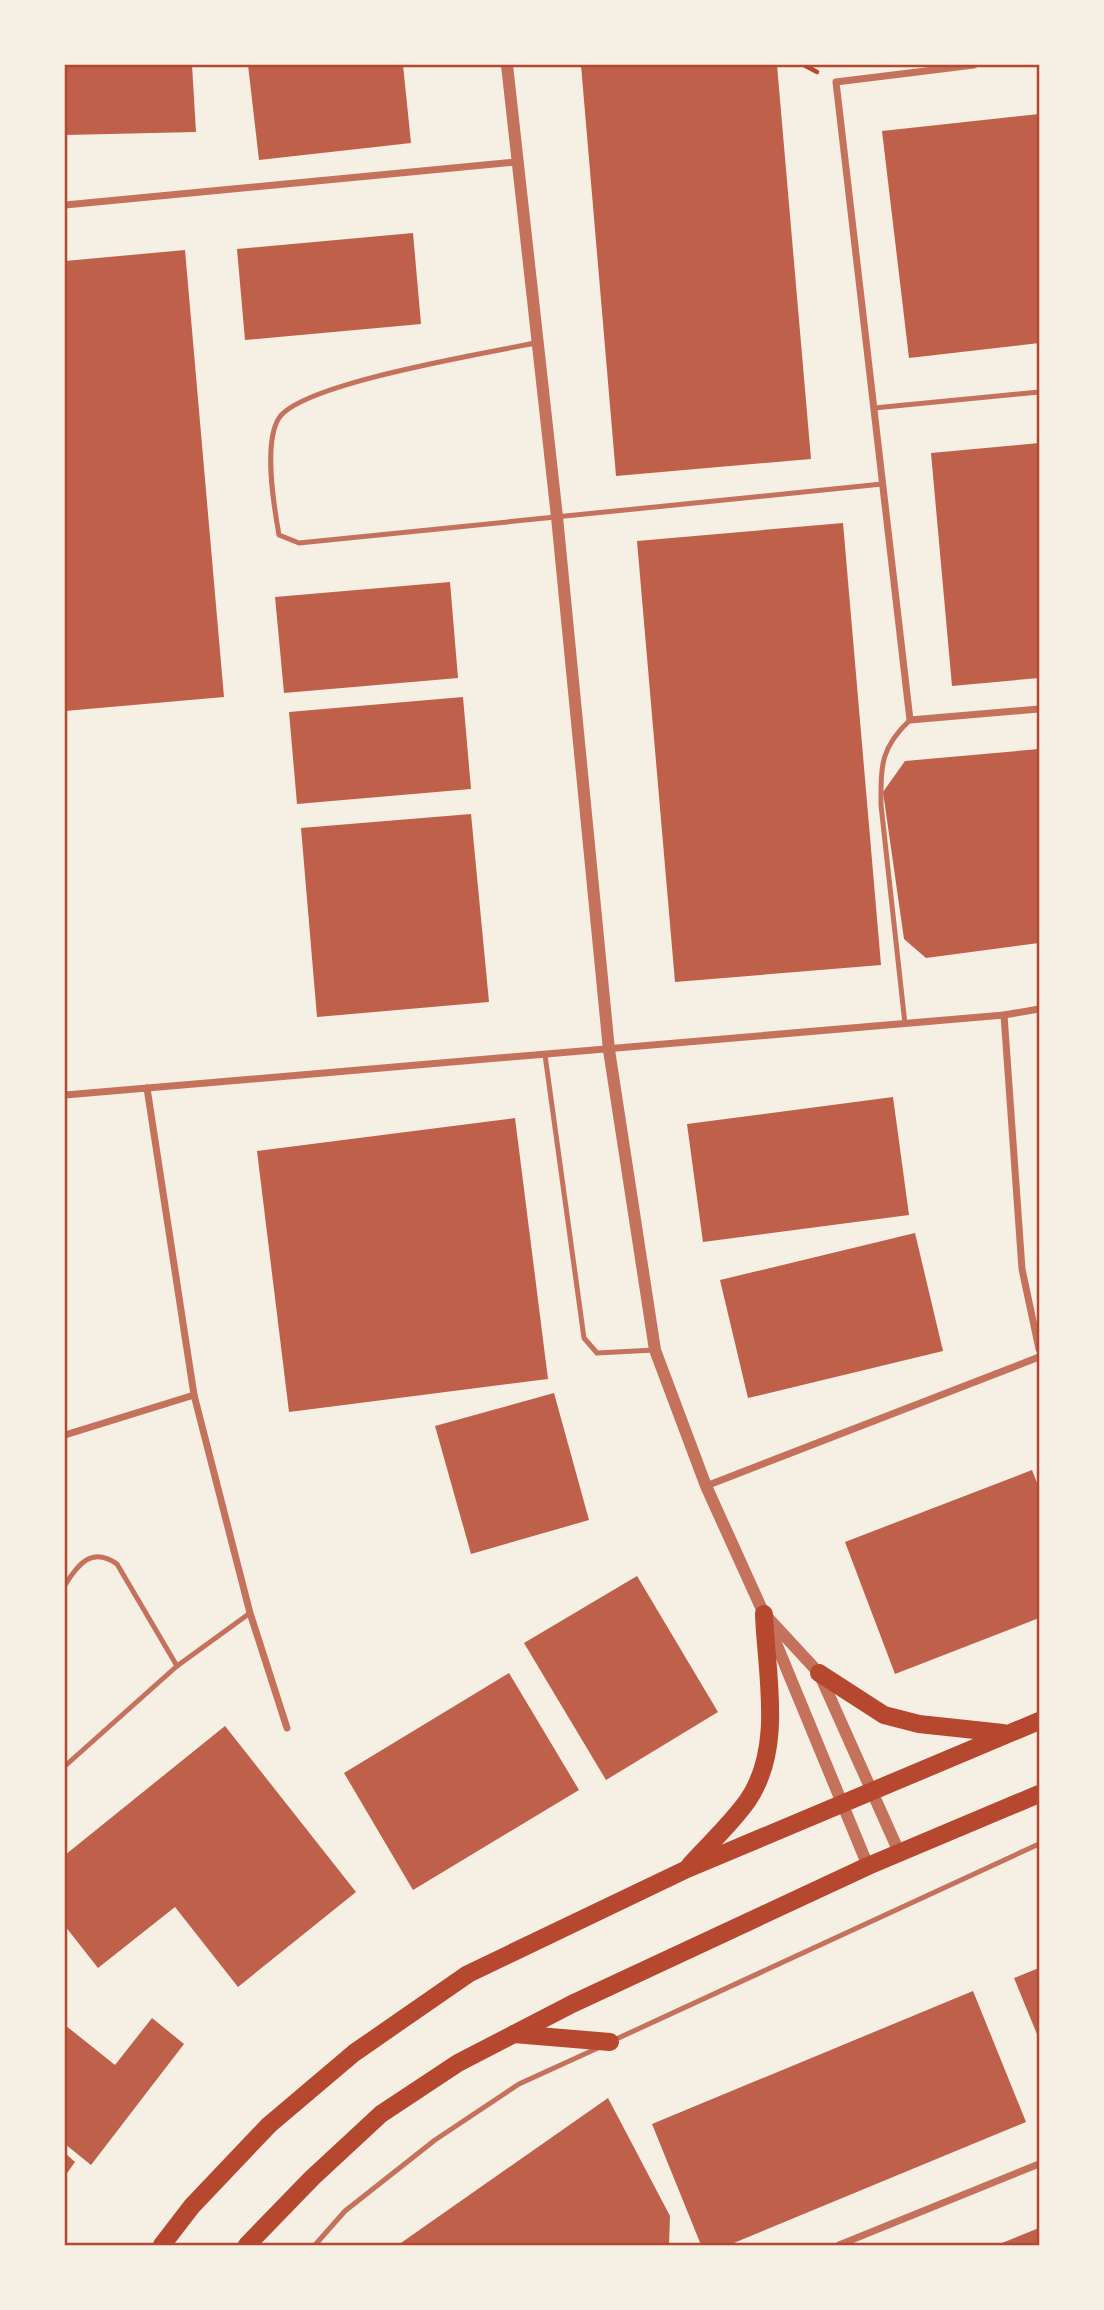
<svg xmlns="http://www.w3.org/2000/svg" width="1104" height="2310" font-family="Karla,sans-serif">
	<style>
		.building { fill: #bf614a }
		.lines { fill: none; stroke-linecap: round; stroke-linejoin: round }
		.path { stroke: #b5482f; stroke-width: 4.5 }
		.service { stroke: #c5725c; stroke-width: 5 }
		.minor { stroke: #c5725c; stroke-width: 7 }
		.tertiary { stroke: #c5725c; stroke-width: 12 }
		.primary { stroke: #b5482f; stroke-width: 18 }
		.neatline { fill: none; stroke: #b5482f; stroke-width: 2.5 }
	</style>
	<rect width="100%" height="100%" fill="#f6efe4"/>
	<g class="building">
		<polygon points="65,65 192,65 196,132 65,135"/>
		<polygon points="248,65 403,65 411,143 259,160"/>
		<polygon points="581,65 777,65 811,459 616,476"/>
		<polygon points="1039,114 1039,343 909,358 882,131"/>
		<polygon points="413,233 421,324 245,340 237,249"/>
		<polygon points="185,250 224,697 65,711 65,261"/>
		<polygon points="1039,443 1039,678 952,686 931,453"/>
		<polygon points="843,523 881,965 675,982 637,541"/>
		<polygon points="450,582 458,678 284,693 275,597"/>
		<polygon points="463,697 471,789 297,804 289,712"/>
		<polygon points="1039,749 1039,943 926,958 904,939 883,792 905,761"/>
		<polygon points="471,814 489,1002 317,1017 301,828"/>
		<polygon points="893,1097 909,1215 703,1242 687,1124"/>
		<polygon points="515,1118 548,1379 289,1412 257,1151"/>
		<polygon points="915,1233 943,1351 748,1398 720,1280"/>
		<polygon points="554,1393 589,1520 471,1554 435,1426"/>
		<polygon points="1032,1470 1039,1488 1039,1618 895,1674 845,1542"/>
		<polygon points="637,1576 718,1712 606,1780 524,1643"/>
		<polygon points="509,1673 579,1790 413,1890 344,1773"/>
		<polygon points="225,1726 356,1892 238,1987 175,1907 98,1968 65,1926 65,1855"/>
		<polygon points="1039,1968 1039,2039 1014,1978"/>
		<polygon points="973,1991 1026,2122 729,2245 701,2245 652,2124"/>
		<polygon points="152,2018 184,2044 91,2165 65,2144 65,2025 115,2065"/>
		<polygon points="608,2098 670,2216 669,2245 398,2245"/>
		<polygon points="65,2153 75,2162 65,2176"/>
		<polygon points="1039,2228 1039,2245 997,2245"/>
	</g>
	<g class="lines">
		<polyline class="path" points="804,65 817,72"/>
		<g class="service">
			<path d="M535,343C488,353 302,383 279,418C263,443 274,507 279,535L299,543L882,484"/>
			<polyline points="874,408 1039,392"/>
			<path d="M905,1024L881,805C881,766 880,748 910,720"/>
			<polyline points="545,1055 584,1338 597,1353 655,1350"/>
			<path d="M65,1585C78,1564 92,1546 117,1564L177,1666"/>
			<polyline points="65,1766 177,1666 250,1613"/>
			<polyline points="612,2041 1039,1844"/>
			<polyline points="315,2245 345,2211 435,2140 519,2084 600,2047"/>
		</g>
		<g class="minor">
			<polyline points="974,65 836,82 910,720 1039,709"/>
			<polyline points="65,205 516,162"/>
			<polyline points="1004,1015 1022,1269 1039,1349"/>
			<polyline points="147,1088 194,1395 250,1613 287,1728"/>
			<polyline points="65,1095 1004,1015 1039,1009"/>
			<polyline points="65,1435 194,1395"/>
			<polyline points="706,1486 1039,1357"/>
			<polyline points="839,2245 1039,2164"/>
		</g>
		<g class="tertiary">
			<polyline points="507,65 557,517 609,1050 655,1350 706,1486 764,1614 868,1866"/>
			<polyline points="769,1619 819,1673 899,1852"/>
		</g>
		<g class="primary">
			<polyline points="819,1673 884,1715 919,1724 1003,1733"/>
			<path d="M690,1865C709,1844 732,1823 748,1800C784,1747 766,1673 764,1614"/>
			<polyline points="514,2034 610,2042"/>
			<polyline points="162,2245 192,2206 269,2125 354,2053 468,1974 687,1869 1039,1721"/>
			<polyline points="247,2245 312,2178 381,2114 458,2063 572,2004 868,1866 1039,1794"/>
		</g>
	</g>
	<rect width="1104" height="2310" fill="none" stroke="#f6efe4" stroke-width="133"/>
	<rect x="66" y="66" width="972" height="2178" class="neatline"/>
</svg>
